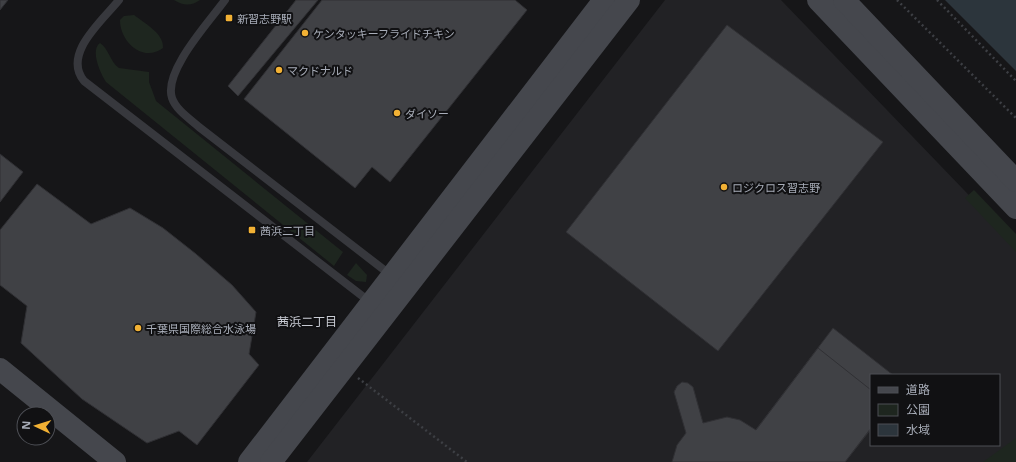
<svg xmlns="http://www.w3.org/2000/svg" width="1016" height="462" font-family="'Noto Sans','Noto Sans JP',sans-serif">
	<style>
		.built { fill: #222225; fill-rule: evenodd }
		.green { fill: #1e261f }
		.water { fill: #2c353c }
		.building { fill: #404145; stroke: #303034 }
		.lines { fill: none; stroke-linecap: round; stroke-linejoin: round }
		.path { stroke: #3d3f44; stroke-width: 2.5; stroke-dasharray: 2 3; stroke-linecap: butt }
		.lane { stroke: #37383d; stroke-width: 8 }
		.secondary { stroke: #45474d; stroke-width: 22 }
		.poi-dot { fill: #f2b134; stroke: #111113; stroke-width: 1.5 }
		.labels { text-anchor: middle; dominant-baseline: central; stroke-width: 4; stroke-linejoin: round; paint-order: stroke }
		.poi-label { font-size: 11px; fill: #a8adb8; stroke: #111113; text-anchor: start }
		.neighbourhood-label { font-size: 12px; fill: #c9ccd4; stroke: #111113 }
	</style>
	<rect width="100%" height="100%" fill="#161618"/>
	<path class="built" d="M665,0H781L1016,244V452L1003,462H307ZM871,375H999V445H871Z"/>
	<g class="green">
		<path d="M174,0H200C191,6 184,6 174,0Z"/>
		<path d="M134,15C144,23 164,33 163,48C143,63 120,42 120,20L124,16Z"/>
		<path d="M100,43C109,49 110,62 119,68L149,72V82L156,101L343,252L334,266L106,82C100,73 90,50 100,43Z"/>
		<polygon points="974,190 1016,234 1016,252 965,198"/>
		<polygon points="356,263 367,275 366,282 356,281 347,275"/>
		<polygon points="1016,438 1016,462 983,462"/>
	</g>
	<polygon class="water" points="945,0 1016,0 1016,71"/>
	<g class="building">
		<polygon points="0,0 8,0 0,10"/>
		<polygon points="296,0 318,0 238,96 228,86"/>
		<polygon points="322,0 515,0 527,10 390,182 372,167 355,188 244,99"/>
		<polygon points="727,25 883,142 718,351 566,232"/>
		<polygon points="0,154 23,172 0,202"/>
		<polygon points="37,184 91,224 130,208 163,228 196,254 232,285 256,312 249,354 259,365 197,445 179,431 147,443 82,399 21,343 27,306 0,285 0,230"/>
		<polygon points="833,328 893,375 871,375 871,429 845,462 758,462 742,448"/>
		<polygon points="818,348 871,390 871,428 845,462 672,462 677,445 686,433 674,392 677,386 682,382 688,383 693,387 703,423 727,417 740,420 756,430"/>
	</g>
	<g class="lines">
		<g class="path">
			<polyline points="897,0 1016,118"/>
			<polyline points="937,0 1016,81"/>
			<polyline points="358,378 467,462"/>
		</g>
		<g class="lane">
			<path d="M119,0C102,21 62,54 84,81L370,302"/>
			<path d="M225,0C210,21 163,71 172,98C176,110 190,119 199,127L392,276"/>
		</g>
		<g class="secondary">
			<polyline points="818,0 1016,208"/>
			<polyline points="844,0 1016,181"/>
			<polyline points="0,369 115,462"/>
			<polyline points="249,462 604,0"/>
			<polyline points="271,462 629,0"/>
		</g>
	</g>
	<g class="poi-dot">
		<rect x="225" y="14" width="8" height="8" rx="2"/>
		<circle cx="305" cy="33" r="4"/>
		<circle cx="279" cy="70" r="4"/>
		<circle cx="397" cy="113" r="4"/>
		<circle cx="724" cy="187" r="4"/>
		<rect x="248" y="226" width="8" height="8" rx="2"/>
		<circle cx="138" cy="328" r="4"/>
	</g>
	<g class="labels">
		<g class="poi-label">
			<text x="237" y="18">新習志野駅</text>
			<text x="313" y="33">ケンタッキーフライドチキン</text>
			<text x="287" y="70">マクドナルド</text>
			<text x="405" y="113">ダイソー</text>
			<text x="732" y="187">ロジクロス習志野</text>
			<text x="260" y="230">茜浜二丁目</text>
			<text x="146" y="328">千葉県国際総合水泳場</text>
		</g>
		<g class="neighbourhood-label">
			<text x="307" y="321">茜浜二丁目</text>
		</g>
	</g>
	<rect x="870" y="374" width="130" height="72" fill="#111113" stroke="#4d4f55"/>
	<rect x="878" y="387" width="20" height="6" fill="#45474d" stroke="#4d4f55"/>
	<text x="906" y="394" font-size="12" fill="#a8adb8">道路</text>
	<rect x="878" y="404" width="20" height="12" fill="#1e261f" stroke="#4d4f55"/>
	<text x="906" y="414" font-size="12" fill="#a8adb8">公園</text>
	<rect x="878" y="424" width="20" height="12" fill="#2c353c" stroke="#4d4f55"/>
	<text x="906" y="434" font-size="12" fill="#a8adb8">水域</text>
	<g transform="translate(36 426) rotate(274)"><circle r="19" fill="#111113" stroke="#4d4f55"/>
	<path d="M0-3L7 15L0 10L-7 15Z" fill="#f2b134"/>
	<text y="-6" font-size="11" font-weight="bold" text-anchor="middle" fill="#a8adb8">N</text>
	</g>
</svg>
